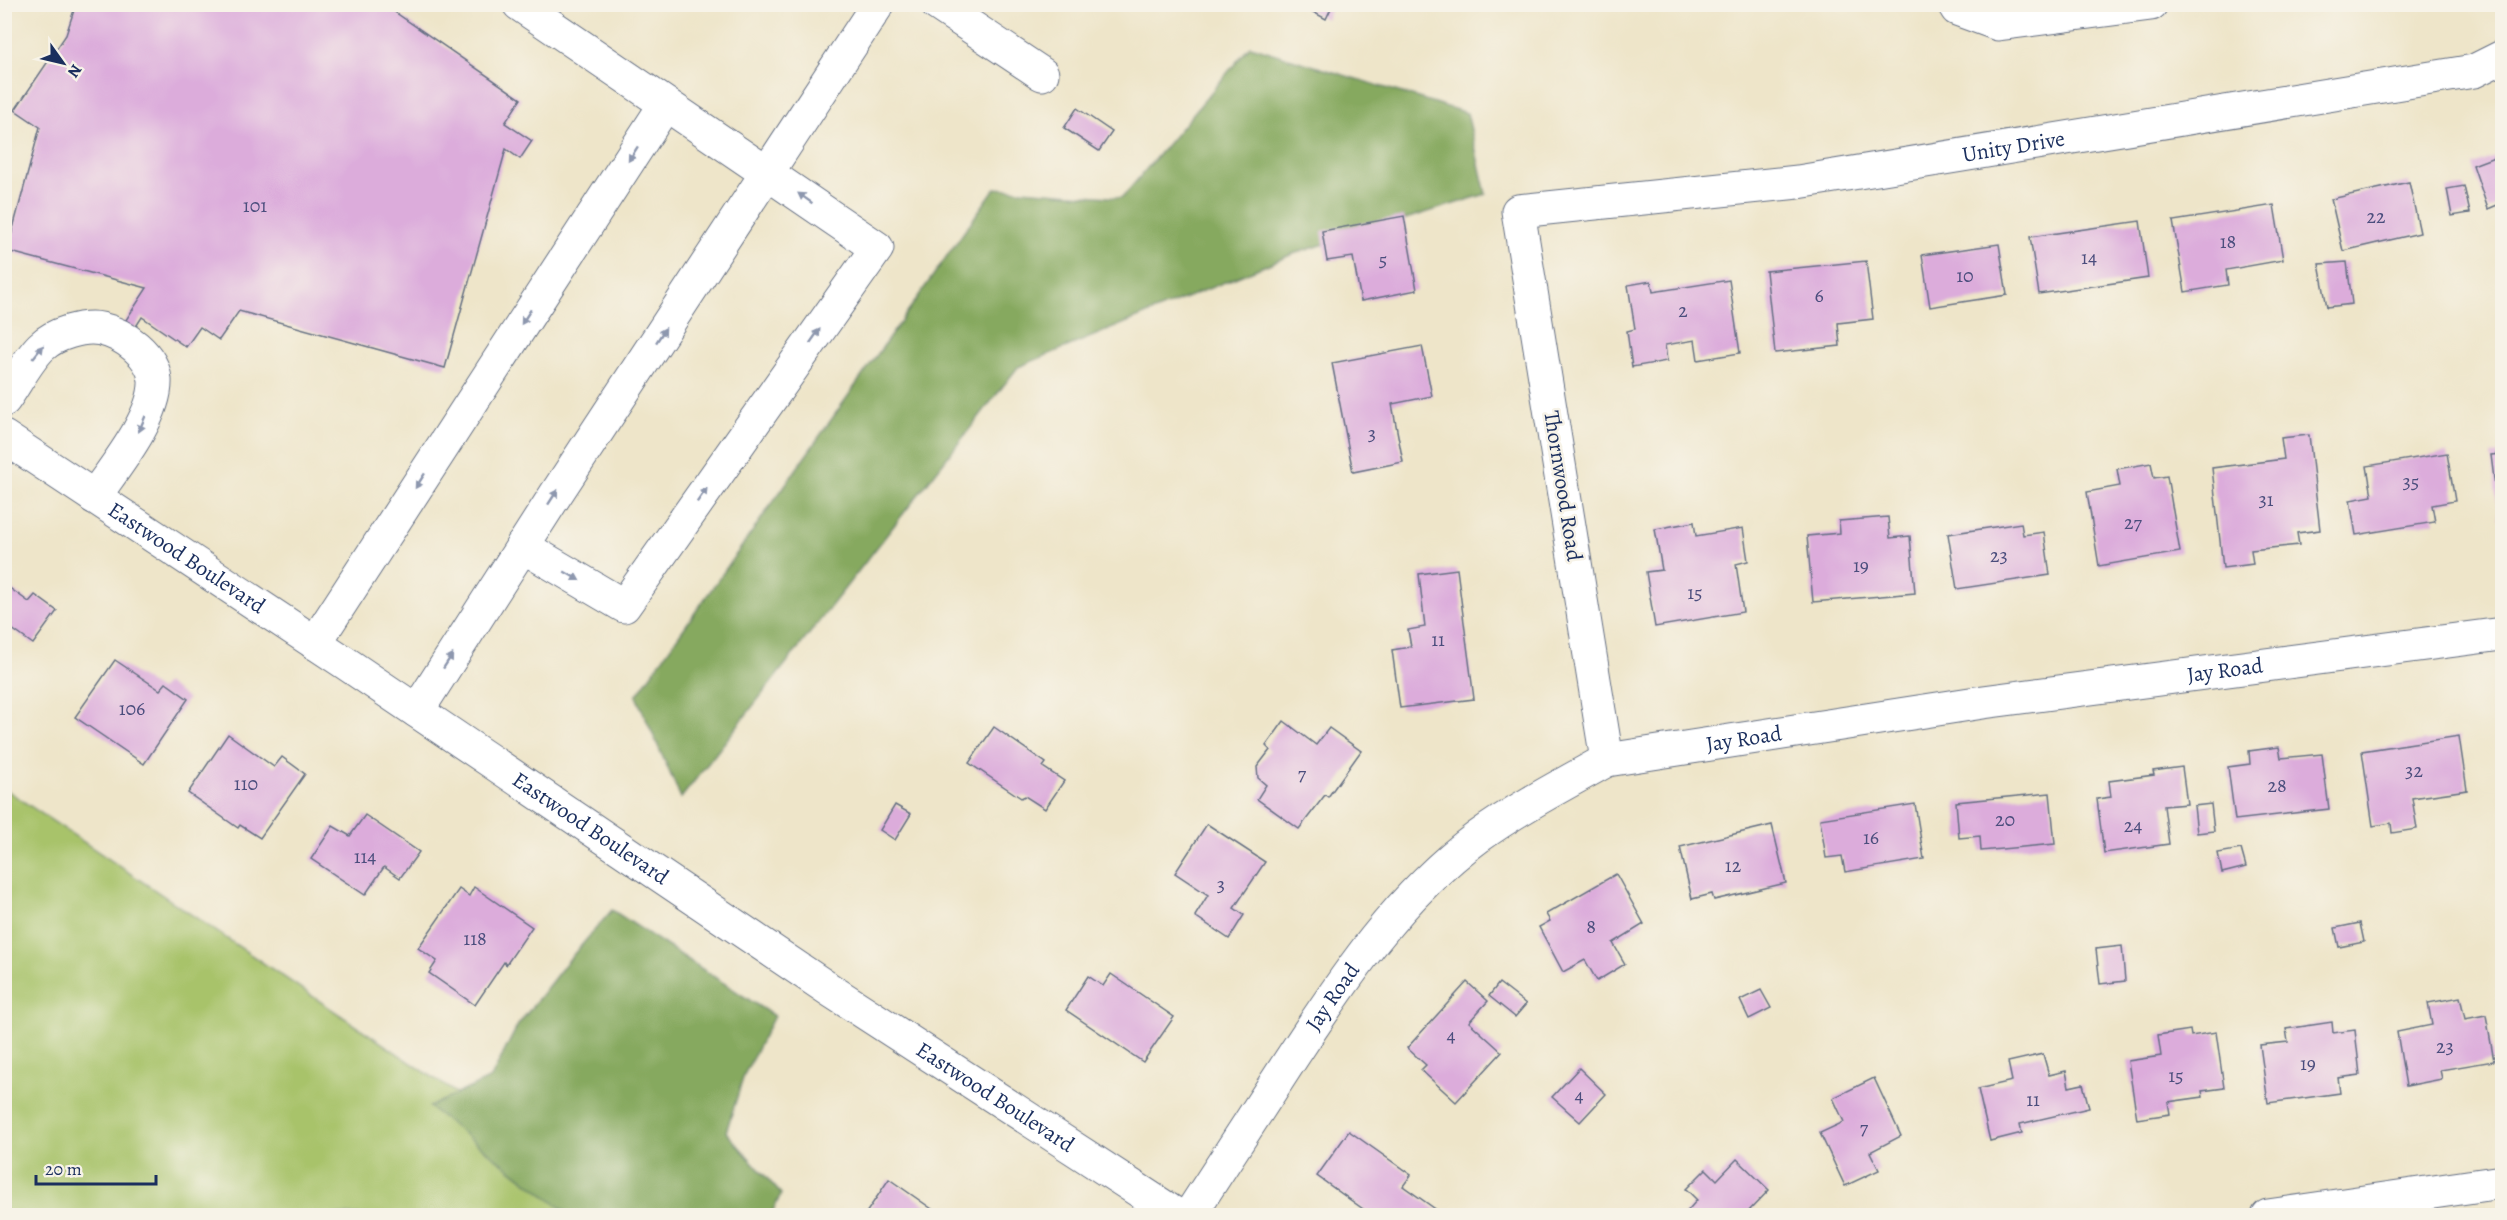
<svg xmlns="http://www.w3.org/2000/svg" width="2507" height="1220" font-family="Alegreya,serif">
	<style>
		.green { fill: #a8c36a; stroke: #627964; stroke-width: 1.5 }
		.forest { fill: #86a95e; stroke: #506c5e; stroke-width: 1.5 }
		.building { fill: #dcacdb }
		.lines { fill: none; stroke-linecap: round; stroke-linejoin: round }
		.minor-casing { stroke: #656f83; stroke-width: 35 }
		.minor { stroke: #fff; stroke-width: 33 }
		.oneway { fill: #8d97ae }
		.labels { text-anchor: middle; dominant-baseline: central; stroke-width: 5; stroke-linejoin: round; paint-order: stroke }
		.number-label { font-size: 20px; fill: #4b4e7d }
		.street-label { font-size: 22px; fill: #1b2f5e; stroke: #f7f3e8 }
	</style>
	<rect width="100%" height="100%" fill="#f7f3e8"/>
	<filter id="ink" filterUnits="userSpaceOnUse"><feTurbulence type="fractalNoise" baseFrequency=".0167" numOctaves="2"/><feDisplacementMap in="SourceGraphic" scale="12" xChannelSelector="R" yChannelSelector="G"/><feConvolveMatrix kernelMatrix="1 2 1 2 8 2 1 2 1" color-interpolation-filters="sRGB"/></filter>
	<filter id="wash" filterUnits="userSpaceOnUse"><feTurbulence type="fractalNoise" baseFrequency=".008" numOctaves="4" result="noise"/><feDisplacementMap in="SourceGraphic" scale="24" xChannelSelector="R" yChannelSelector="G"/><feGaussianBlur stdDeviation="1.35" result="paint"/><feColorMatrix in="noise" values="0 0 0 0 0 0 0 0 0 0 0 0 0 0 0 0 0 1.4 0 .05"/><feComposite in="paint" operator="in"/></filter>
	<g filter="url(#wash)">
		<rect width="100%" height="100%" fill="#eee5c9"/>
		<polygon class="green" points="5,789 637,1215 5,1215"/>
		<g class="forest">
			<polygon points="1250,46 1467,113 1486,194 1293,254 1018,367 681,798 636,696 995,188 1122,198"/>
			<polygon points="612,910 774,1016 744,1075 726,1132 781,1194 771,1215 570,1215 429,1107 491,1078 518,1025 567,962"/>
		</g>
		<g id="blocks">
			<g class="building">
				<polygon points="76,4 383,4 521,99 505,123 532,141 520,159 506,149 445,368 239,311 219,340 200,327 186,347 142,317 130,336 120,329 147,288 7,251 40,127 15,110 66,35"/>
				<polygon points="1298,4 1333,4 1326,19"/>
				<polygon points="1077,108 1112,132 1099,151 1064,128"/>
				<polygon points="2502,154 2502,203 2488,209 2473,165"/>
				<polygon points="2409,182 2420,233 2343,251 2331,199"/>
				<polygon points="2464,186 2470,213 2452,216 2447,189"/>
				<polygon points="2274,205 2283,260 2226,270 2228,285 2185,292 2173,221"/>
				<polygon points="1404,216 1417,290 1361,301 1353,257 1327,261 1322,231"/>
				<polygon points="2140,221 2148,278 2039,294 2030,237"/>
				<polygon points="1999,244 2007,295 1930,307 1922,255"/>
				<polygon points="1866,261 1873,319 1838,323 1840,346 1775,353 1766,271"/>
				<polygon points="2347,262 2352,304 2327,307 2319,264"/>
				<polygon points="1729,280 1740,353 1698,360 1695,340 1665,345 1667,361 1632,367 1627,331 1635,329 1628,285 1651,281 1653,292"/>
				<polygon points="1422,346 1432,396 1392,404 1403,462 1353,472 1332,363"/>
				<polygon points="2309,435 2320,530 2297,533 2299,545 2251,550 2253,564 2223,568 2212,468 2284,459 2281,438"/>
				<polygon points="2447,453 2455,501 2432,505 2435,522 2356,535 2350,500 2372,496 2367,466"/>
				<polygon points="2502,454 2502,518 2499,519 2491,455"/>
				<polygon points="2151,463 2154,478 2167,476 2180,552 2099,566 2087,492 2120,486 2117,469"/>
				<polygon points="1888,517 1890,538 1910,536 1915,593 1813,602 1807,536 1840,533 1839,521"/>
				<polygon points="1694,522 1696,536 1743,528 1748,561 1736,564 1743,612 1655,627 1646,572 1662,570 1655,529"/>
				<polygon points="2021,523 2023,535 2044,532 2050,575 1957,589 1948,534"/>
				<polygon points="1457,569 1474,699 1400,708 1392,650 1411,647 1408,630 1425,627 1419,574"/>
				<polygon points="4,584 29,602 35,595 57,611 33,644 12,629 4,640"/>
				<polygon points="115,660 160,690 166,683 188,699 144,764 75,717"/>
				<polygon points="1284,721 1316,745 1329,728 1361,751 1328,797 1325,795 1299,829 1257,799 1266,785 1258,778 1257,767 1270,750 1266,746"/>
				<polygon points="994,727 1046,763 1043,767 1064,781 1045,809 1025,796 1021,798 969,763"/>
				<polygon points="2502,730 2502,757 2501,757 2498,731"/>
				<polygon points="228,734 274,767 282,757 305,774 260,838 240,825 238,828 188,793"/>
				<polygon points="2459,736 2467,790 2412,798 2417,829 2392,833 2391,823 2373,826 2362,751"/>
				<polygon points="2279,747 2281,758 2322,754 2329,809 2235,820 2228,767 2250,764 2249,751"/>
				<polygon points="2182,767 2187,804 2164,806 2169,844 2104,853 2097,799 2111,797 2109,781 2154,775 2153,771"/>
				<polygon points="2050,793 2055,844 1981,851 1980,836 1959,838 1956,802"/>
				<polygon points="1915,804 1924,859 1845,872 1842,856 1826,858 1820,819"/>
				<polygon points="2211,804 2214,831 2197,833 2194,806"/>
				<polygon points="895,805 911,814 895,840 880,830"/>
				<polygon points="365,815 419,852 400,878 384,867 365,895 311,859 333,826 350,836"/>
				<polygon points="1207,824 1265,862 1234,908 1244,915 1229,939 1195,916 1208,895 1175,873"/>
				<polygon points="1772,825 1786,883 1714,900 1712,894 1692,899 1680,847"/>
				<polygon points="2241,849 2246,867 2222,873 2218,853"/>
				<polygon points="1616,874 1644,924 1613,943 1625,964 1597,981 1585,960 1563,972 1539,927 1550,921 1546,914"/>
				<polygon points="474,887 532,927 506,965 504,962 475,1005 429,973 437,961 418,948 459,889 469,896"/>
				<polygon points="2360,923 2364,942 2339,947 2335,928"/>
				<polygon points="2122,946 2125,981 2100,984 2096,949"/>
				<polygon points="1111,974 1174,1017 1143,1062 1066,1010 1088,976 1103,986"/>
				<polygon points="1467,982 1488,1001 1469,1022 1502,1052 1456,1102 1421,1070 1426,1065 1407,1048"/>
				<polygon points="1499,983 1526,1004 1515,1017 1489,996"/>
				<polygon points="1761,990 1771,1008 1749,1019 1740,1000"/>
				<polygon points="2460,997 2465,1019 2486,1015 2494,1061 2440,1070 2442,1079 2406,1086 2397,1032 2432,1025 2428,1003"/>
				<polygon points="2332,1022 2333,1033 2355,1030 2360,1075 2338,1078 2340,1093 2268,1103 2260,1045 2288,1042 2286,1029"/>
				<polygon points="2190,1030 2191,1036 2216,1032 2224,1088 2202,1091 2203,1097 2168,1102 2170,1114 2137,1119 2128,1061 2161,1056 2158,1035"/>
				<polygon points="2043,1054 2049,1075 2066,1071 2069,1087 2083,1084 2089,1108 2020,1124 2022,1133 1990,1141 1978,1089 2012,1081 2008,1062"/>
				<polygon points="1579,1068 1606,1094 1580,1122 1552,1097"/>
				<polygon points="1874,1078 1901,1136 1870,1152 1879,1170 1845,1186 1820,1133 1844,1122 1833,1098"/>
				<polygon points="1349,1131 1411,1175 1403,1186 1441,1213 1440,1216 1373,1216 1317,1176"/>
				<polygon points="1737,1159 1769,1190 1744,1216 1683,1216 1697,1200 1686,1189 1706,1169 1717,1180"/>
				<polygon points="889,1179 942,1216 864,1216"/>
			</g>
		</g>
	</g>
	<g filter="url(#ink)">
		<use href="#blocks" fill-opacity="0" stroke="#656f83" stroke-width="1.5"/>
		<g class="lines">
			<defs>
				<g id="minor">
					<polyline points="519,4 877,248 624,606 522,546"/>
					<polyline points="937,4 1042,74"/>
					<polyline points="1954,4 1957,9 1998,24 2151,4"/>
					<path d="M4,400C16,383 27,361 41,347C54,334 84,325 101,329C124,334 153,355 155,380C157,416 114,468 94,497"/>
					<path id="s1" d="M4,437L344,662L830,990L1178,1216"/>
					<polyline points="315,643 665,105"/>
					<polyline points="417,711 556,494 878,4"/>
					<path id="s2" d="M1607,760L1518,211L1798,182L2474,71L2502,57"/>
					<path id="s3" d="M1189,1216C1223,1163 1257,1111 1291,1059C1344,978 1399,895 1478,837C1518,808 1564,784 1607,760L1983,702L2502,634"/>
					<polyline points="2268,1216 2502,1182"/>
				</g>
			</defs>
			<use href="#minor" class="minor-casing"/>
			<use href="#minor" class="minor"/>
		</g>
		<defs><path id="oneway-solid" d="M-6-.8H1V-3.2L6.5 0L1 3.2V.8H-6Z" transform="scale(1.5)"/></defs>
		<g class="oneway">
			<use href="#oneway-solid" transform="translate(633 154) rotate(123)"/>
			<use href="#oneway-solid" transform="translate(805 198) rotate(-145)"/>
			<use href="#oneway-solid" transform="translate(526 317) rotate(123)"/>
			<use href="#oneway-solid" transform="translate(661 335) rotate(-57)"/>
			<use href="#oneway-solid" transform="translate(815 336) rotate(-55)"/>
			<use href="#oneway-solid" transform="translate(38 352) rotate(-51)"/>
			<use href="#oneway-solid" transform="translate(142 424) rotate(113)"/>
			<use href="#oneway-solid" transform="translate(420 481) rotate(123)"/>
			<use href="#oneway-solid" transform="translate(702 495) rotate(-55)"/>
			<use href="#oneway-solid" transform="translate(553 497) rotate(-57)"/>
			<use href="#oneway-solid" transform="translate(572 576) rotate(30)"/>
			<use href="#oneway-solid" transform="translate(448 661) rotate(-57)"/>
		</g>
	</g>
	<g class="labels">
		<g class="number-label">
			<text x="255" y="205">101</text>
			<text x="2376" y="216">22</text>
			<text x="2228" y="241">18</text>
			<text x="2089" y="257">14</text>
			<text x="1383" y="259">5</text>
			<text x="1965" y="275">10</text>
			<text x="1819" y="295">6</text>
			<text x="1683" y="310">2</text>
			<text x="1372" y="433">3</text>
			<text x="2411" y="481">35</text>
			<text x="2266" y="499">31</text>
			<text x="2133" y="522">27</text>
			<text x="1999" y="555">23</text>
			<text x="1861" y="565">19</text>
			<text x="1695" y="592">15</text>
			<text x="1438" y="639">11</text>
			<text x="132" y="708">106</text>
			<text x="2414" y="770">32</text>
			<text x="1302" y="773">7</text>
			<text x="246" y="783">110</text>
			<text x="2277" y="785">28</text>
			<text x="2005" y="819">20</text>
			<text x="2133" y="825">24</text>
			<text x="1871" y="837">16</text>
			<text x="365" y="856">114</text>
			<text x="1733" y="865">12</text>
			<text x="1221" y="884">3</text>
			<text x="1591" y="926">8</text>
			<text x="475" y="938">118</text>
			<text x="1451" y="1035">4</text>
			<text x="2445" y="1046">23</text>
			<text x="2308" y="1063">19</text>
			<text x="2176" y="1075">15</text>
			<text x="1579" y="1095">4</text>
			<text x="2033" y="1099">11</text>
			<text x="1864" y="1127">7</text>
		</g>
		<g class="street-label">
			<text stroke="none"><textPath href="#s2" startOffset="1056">Unity Drive</textPath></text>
			<text transform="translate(1563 486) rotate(81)">Thornwood Road</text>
			<text stroke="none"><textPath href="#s1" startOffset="219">Eastwood Boulevard</textPath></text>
			<text stroke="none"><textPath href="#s3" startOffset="1254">Jay Road</textPath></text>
			<text stroke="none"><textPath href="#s3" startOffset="768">Jay Road</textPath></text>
			<text stroke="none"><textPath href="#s1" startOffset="705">Eastwood Boulevard</textPath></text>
			<text stroke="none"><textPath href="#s3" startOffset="262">Jay Road</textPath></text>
			<text stroke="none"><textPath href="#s1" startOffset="1191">Eastwood Boulevard</textPath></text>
		</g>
	</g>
	<rect width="2507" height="1220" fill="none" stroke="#f7f3e8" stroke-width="24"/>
	<g transform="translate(63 63) rotate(124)" stroke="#f7f3e8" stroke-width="4.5" paint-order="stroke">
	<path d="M0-4.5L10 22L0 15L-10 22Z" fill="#1b2f5e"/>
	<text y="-9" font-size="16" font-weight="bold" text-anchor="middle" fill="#1b2f5e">N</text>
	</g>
	<path d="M36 1175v9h120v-9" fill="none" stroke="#1b2f5e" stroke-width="3"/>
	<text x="45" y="1175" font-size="18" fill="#1b2f5e" stroke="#f7f3e8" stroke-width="4.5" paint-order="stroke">20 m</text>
</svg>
